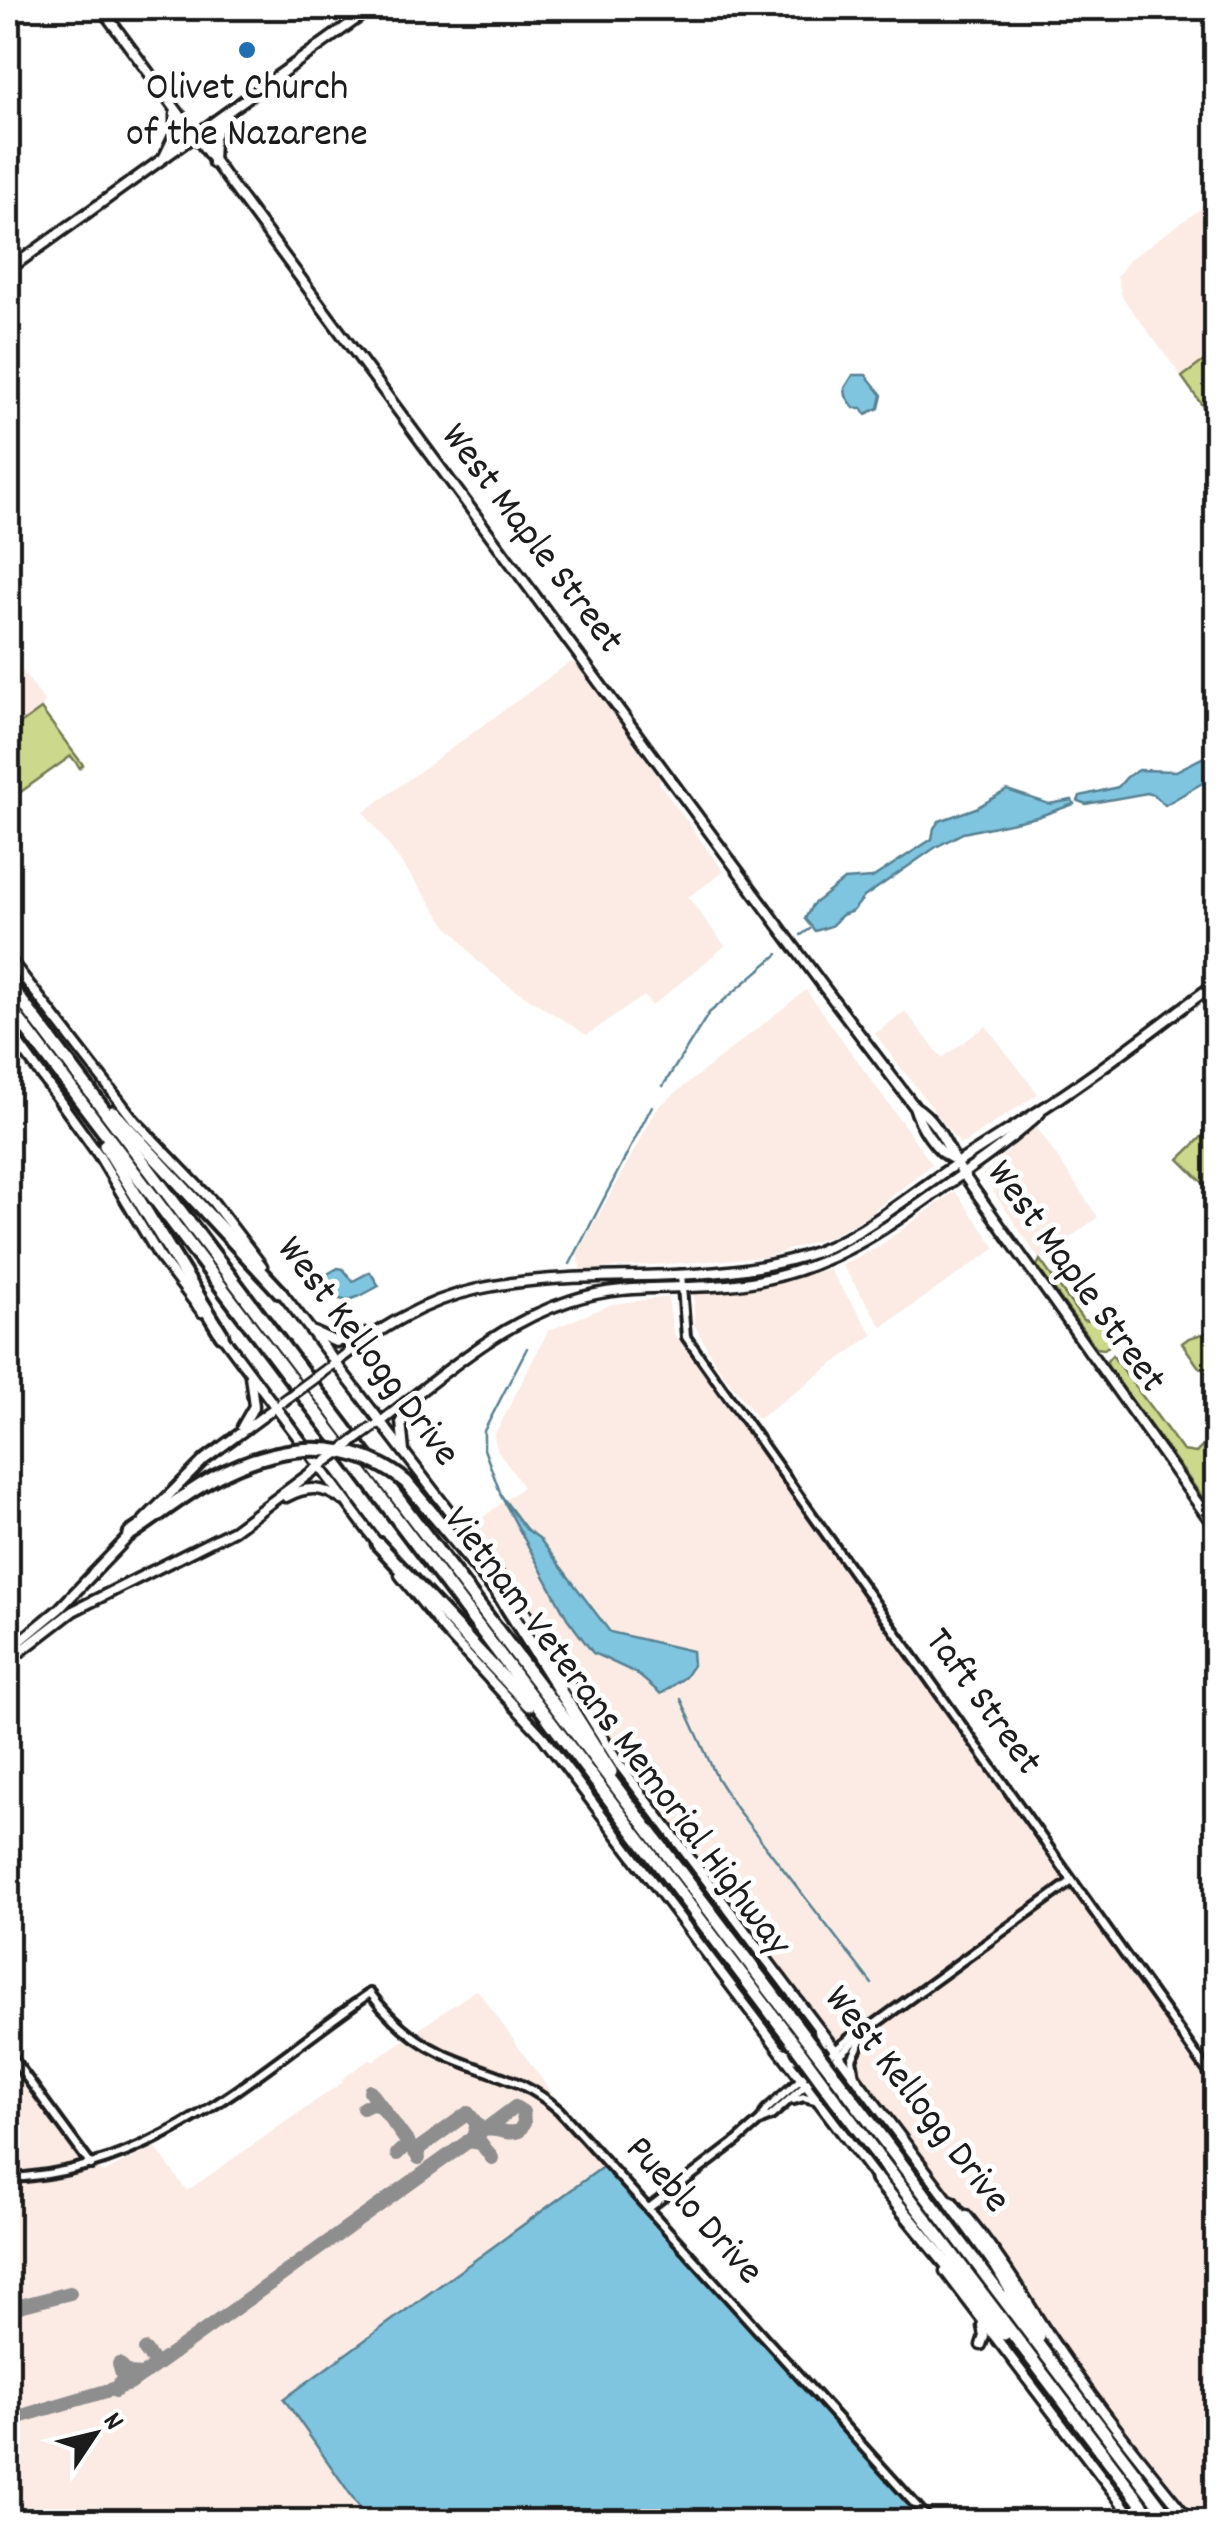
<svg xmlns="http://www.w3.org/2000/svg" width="1224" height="2529" font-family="Dekko,sans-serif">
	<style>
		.built { fill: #fbebe4 }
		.green { fill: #ccd88b; stroke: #747a54; stroke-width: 2.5 }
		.water { fill: #7fc5e0; stroke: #578192; stroke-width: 2.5 }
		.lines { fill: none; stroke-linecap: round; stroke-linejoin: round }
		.stream { stroke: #578192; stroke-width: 2.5 }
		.taxiway { stroke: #8e8e8e; stroke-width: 14 }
		.tertiary-casing { stroke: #1c1c1c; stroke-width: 14 }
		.secondary-casing { stroke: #1c1c1c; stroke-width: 15 }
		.motorway-casing { stroke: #1c1c1c; stroke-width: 19 }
		.tertiary { stroke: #fff; stroke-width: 6 }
		.secondary { stroke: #fff; stroke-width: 8 }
		.motorway { stroke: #fff; stroke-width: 11 }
		.secondary-bridge-casing { stroke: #1c1c1c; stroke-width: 15; stroke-linecap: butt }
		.motorway-bridge-casing { stroke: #1c1c1c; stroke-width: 19; stroke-linecap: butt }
		.secondary-bridge { stroke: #fff; stroke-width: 8 }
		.motorway-bridge { stroke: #fff; stroke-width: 11 }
		.poi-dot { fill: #1f6fb2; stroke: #fff; stroke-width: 4 }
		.labels { text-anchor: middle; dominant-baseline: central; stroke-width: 10; stroke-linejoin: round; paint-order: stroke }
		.poi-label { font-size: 40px; fill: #1c1c1c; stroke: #fff }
		.street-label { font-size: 40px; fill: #1c1c1c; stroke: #fff }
	</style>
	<rect width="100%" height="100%" fill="#fff"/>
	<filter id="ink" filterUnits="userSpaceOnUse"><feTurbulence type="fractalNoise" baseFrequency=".01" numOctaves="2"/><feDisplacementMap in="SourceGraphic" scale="20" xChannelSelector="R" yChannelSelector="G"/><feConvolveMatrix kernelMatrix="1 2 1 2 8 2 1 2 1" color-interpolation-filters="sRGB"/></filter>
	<g filter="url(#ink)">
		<g class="built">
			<polygon points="1216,198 1216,352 1182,377 1122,297 1117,276 1130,259"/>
			<polygon points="8,651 45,702 41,709 8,733"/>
			<polygon points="570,662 579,665 662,779 659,783 724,872 688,897 725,946 652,1006 644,996 587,1035 506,984 476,960 454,931 452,932 364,812"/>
			<polygon points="806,990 932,1164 866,1217 829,1237 766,1257 581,1270 577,1254 658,1107"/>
			<polygon points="905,1011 942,1058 986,1026 1038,1094 964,1143 959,1143 875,1034"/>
			<polygon points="1036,1126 1098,1217 1040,1260 982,1175"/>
			<polygon points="955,1191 996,1248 882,1327 842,1265 878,1247"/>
			<polygon points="829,1269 873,1335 758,1419 716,1364 694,1324 694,1294 701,1290 740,1291"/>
			<polygon points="668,1297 673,1332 694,1360 699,1357 1216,2083 1216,2521 1194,2521 1085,2383 619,1764 542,1638 465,1531 523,1487 497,1449 494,1436 548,1331 612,1304"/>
			<polygon points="477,1989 604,2166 284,2399 368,2521 8,2521 8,2044 102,2173 155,2147 187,2191 343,2082 342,2079 370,2059 373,2061"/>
		</g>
		<g class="green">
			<polygon points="1216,352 1216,425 1182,377"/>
			<polygon points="41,709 83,765 80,768 71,756 8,801 8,733"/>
			<polygon points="1216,1123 1216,1175 1206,1186 1179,1159"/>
			<polygon points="1040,1260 1083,1320 1122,1326 1127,1334 1104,1349 1096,1348 1037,1266"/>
			<polygon points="1216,1330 1216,1379 1198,1366 1182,1343 1189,1338"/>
			<path d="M1112,1355L1183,1451L1196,1453L1216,1433C1217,1449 1204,1458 1206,1475C1209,1491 1217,1493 1216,1516L1108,1367L1107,1361Z"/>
		</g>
		<g class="water">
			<polygon points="853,375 866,375 882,395 879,408 866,414 862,408 854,408 846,396 845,388"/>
			<polygon points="1204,757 1211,761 1216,775 1165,805 1154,795 1147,793 1086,804 1078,801 1080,796 1118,787 1127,777 1139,770 1176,771"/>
			<polygon points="1007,790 1049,804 1072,800 1074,804 1037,817 963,833 936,847 864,897 853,911 842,915 831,926 815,931 805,919 812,905 844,880 872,878 932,839 934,828 939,821 976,808"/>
			<path d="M338,1268L343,1269L353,1281L370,1272L379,1286C353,1300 336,1312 322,1277Z"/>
			<polygon points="500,1494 526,1529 539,1538 610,1632 692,1651 693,1665 685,1677 661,1694 636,1673 593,1653 567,1618"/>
			<polygon points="604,2166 927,2521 369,2521 284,2399"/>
		</g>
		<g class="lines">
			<g class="stream">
				<polyline points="801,935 810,929"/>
				<polyline points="663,1086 709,1013 778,954"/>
				<polyline points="570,1264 652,1106"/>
				<polyline points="501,1495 484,1449 484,1431 527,1348"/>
				<polyline points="681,1699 717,1778 736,1808 872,1984"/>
			</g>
			<g class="taxiway">
				<polyline points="381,2106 419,2158"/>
				<polyline points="363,2108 371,2104 381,2106 370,2091"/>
				<polyline points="468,2141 481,2143 492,2158"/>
				<polyline points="397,2154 401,2150"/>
				<polyline points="418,2157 418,2149 468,2113 477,2124 473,2137"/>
				<polyline points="8,2309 70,2293"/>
				<polyline points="145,2350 151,2358"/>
				<polyline points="116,2391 123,2378 119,2364 128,2374 143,2375"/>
				<path d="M8,2420L130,2384L484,2130C497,2127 507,2136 519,2131L524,2123L523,2112L515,2107L484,2130"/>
			</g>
			<defs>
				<g id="tertiary">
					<polyline points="681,1274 686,1337 1216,2083"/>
					<polyline points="8,2052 91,2165"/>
					<polyline points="821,2062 856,2033 871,2026"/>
					<polyline points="855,2076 852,2059 861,2041"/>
					<polyline points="794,2100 804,2097 819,2101"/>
					<polyline points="761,2120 771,2116 872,2026 1072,1881"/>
					<path d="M8,2178C157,2172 254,2073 370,1993C389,2018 412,2039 441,2053C485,2074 521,2076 559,2110L931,2522"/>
					<polyline points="649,2208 737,2141 761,2120 766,2110 811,2070"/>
				</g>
				<g id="secondary">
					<path d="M101,8L823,986L914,1106C940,1122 948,1151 963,1174L1216,1529"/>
					<polyline points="164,157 175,134 175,114"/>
					<polyline points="213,163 214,137 223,119"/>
					<polyline points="8,270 372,8"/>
					<polyline points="8,957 135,1121 213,1202 262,1266"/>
					<polyline points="8,1029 98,1154 159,1256 202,1312"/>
					<path d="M914,1106C919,1124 936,1152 953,1159"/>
					<polyline points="279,1289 465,1532"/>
					<polyline points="314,1332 336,1342 366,1334"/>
					<polyline points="221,1334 380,1547"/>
					<path d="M332,1365C377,1330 422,1301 478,1289C585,1266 696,1288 801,1257C859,1240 906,1197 956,1164C987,1143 1020,1124 1051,1103C1108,1066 1161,1023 1216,983"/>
					<path d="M378,1424C438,1379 496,1325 569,1301C630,1280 694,1293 757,1281C834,1266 882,1231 944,1187C978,1163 1010,1141 1040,1113"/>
					<polyline points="242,1427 254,1406 250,1375"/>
					<polyline points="404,1452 401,1421 415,1401"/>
					<path d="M286,1497C307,1486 323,1486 342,1500"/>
					<polyline points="144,1520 205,1459 277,1406"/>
					<polyline points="486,1558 522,1607 619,1764 951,2204"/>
					<polyline points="400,1575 445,1631 543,1737 877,2179"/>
					<polyline points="8,1651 59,1609 131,1534"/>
					<polyline points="8,1661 73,1611 234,1530 324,1463"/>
					<path d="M783,2052C799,2062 809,2060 821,2046L819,2030"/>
					<path d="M966,2215C993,2248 1015,2281 1037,2317C1082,2388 1138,2457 1191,2522"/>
					<polyline points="945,2271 1136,2522"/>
					<polyline points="981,2345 984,2336 982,2326"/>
				</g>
				<g id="motorway">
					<polyline points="8,983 806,2038"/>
					<polyline points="8,1005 796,2046"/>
					<polyline points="113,1112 280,1292"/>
					<polyline points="105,1145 222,1335"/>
					<polyline points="406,1482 497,1591 611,1772"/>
					<polyline points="465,1531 490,1573"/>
					<path d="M130,1534C181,1500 213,1469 275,1454"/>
					<polyline points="378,1544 529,1705"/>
					<polyline points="845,2089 1172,2522"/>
					<polyline points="835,2099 1155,2522"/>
					<polyline points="877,2179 1004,2334"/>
					<polyline points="951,2203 996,2265 1039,2337"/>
				</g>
			</defs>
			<use href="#tertiary" class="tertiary-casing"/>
			<use href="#secondary" class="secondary-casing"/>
			<use href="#motorway" class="motorway-casing"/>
			<use href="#tertiary" class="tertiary"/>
			<use href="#secondary" class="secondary"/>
			<use href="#motorway" class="motorway"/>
			<defs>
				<g id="secondary-bridge">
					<polyline points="282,1402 328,1368"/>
					<polyline points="327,1461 373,1427"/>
				</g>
				<g id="motorway-bridge">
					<path d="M275,1454C322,1443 369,1451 406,1482"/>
					<polyline points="806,2038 845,2089"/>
					<polyline points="796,2046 835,2099"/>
				</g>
			</defs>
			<use href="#secondary-bridge" class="secondary-bridge-casing"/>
			<use href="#motorway-bridge" class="motorway-bridge-casing"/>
			<use href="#secondary-bridge" class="secondary-bridge"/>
			<use href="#motorway-bridge" class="motorway-bridge"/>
		</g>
	</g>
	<circle class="poi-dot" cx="247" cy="50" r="10"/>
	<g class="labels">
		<g class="poi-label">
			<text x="247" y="90">Olivet Church<tspan x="247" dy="46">of the Nazarene</tspan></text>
		</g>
		<g class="street-label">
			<text transform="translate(530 540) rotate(53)">West Maple Street</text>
			<text transform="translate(1074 1278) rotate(54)">West Maple Street</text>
			<text transform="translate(366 1353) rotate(53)">West Kellogg Drive</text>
			<text transform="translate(981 1703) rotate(54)">Taft Street</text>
			<text transform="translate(615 1733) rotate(53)">Vietnam Veterans Memorial Highway</text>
			<text transform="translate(915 2101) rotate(52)">West Kellogg Drive</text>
			<text transform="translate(692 2212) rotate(48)">Pueblo Drive</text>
		</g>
	</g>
	<rect width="1224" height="2529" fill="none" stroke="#fff" stroke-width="40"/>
	<rect x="20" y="20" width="1184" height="2489" fill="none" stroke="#1c1c1c" stroke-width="4" filter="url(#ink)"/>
	<g transform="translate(95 2434) rotate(55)" stroke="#ffffff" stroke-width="8" paint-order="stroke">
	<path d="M0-8L18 38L0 25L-18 38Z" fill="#1c1c1c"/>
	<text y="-15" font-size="28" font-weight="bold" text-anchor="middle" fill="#1c1c1c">N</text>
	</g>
</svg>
